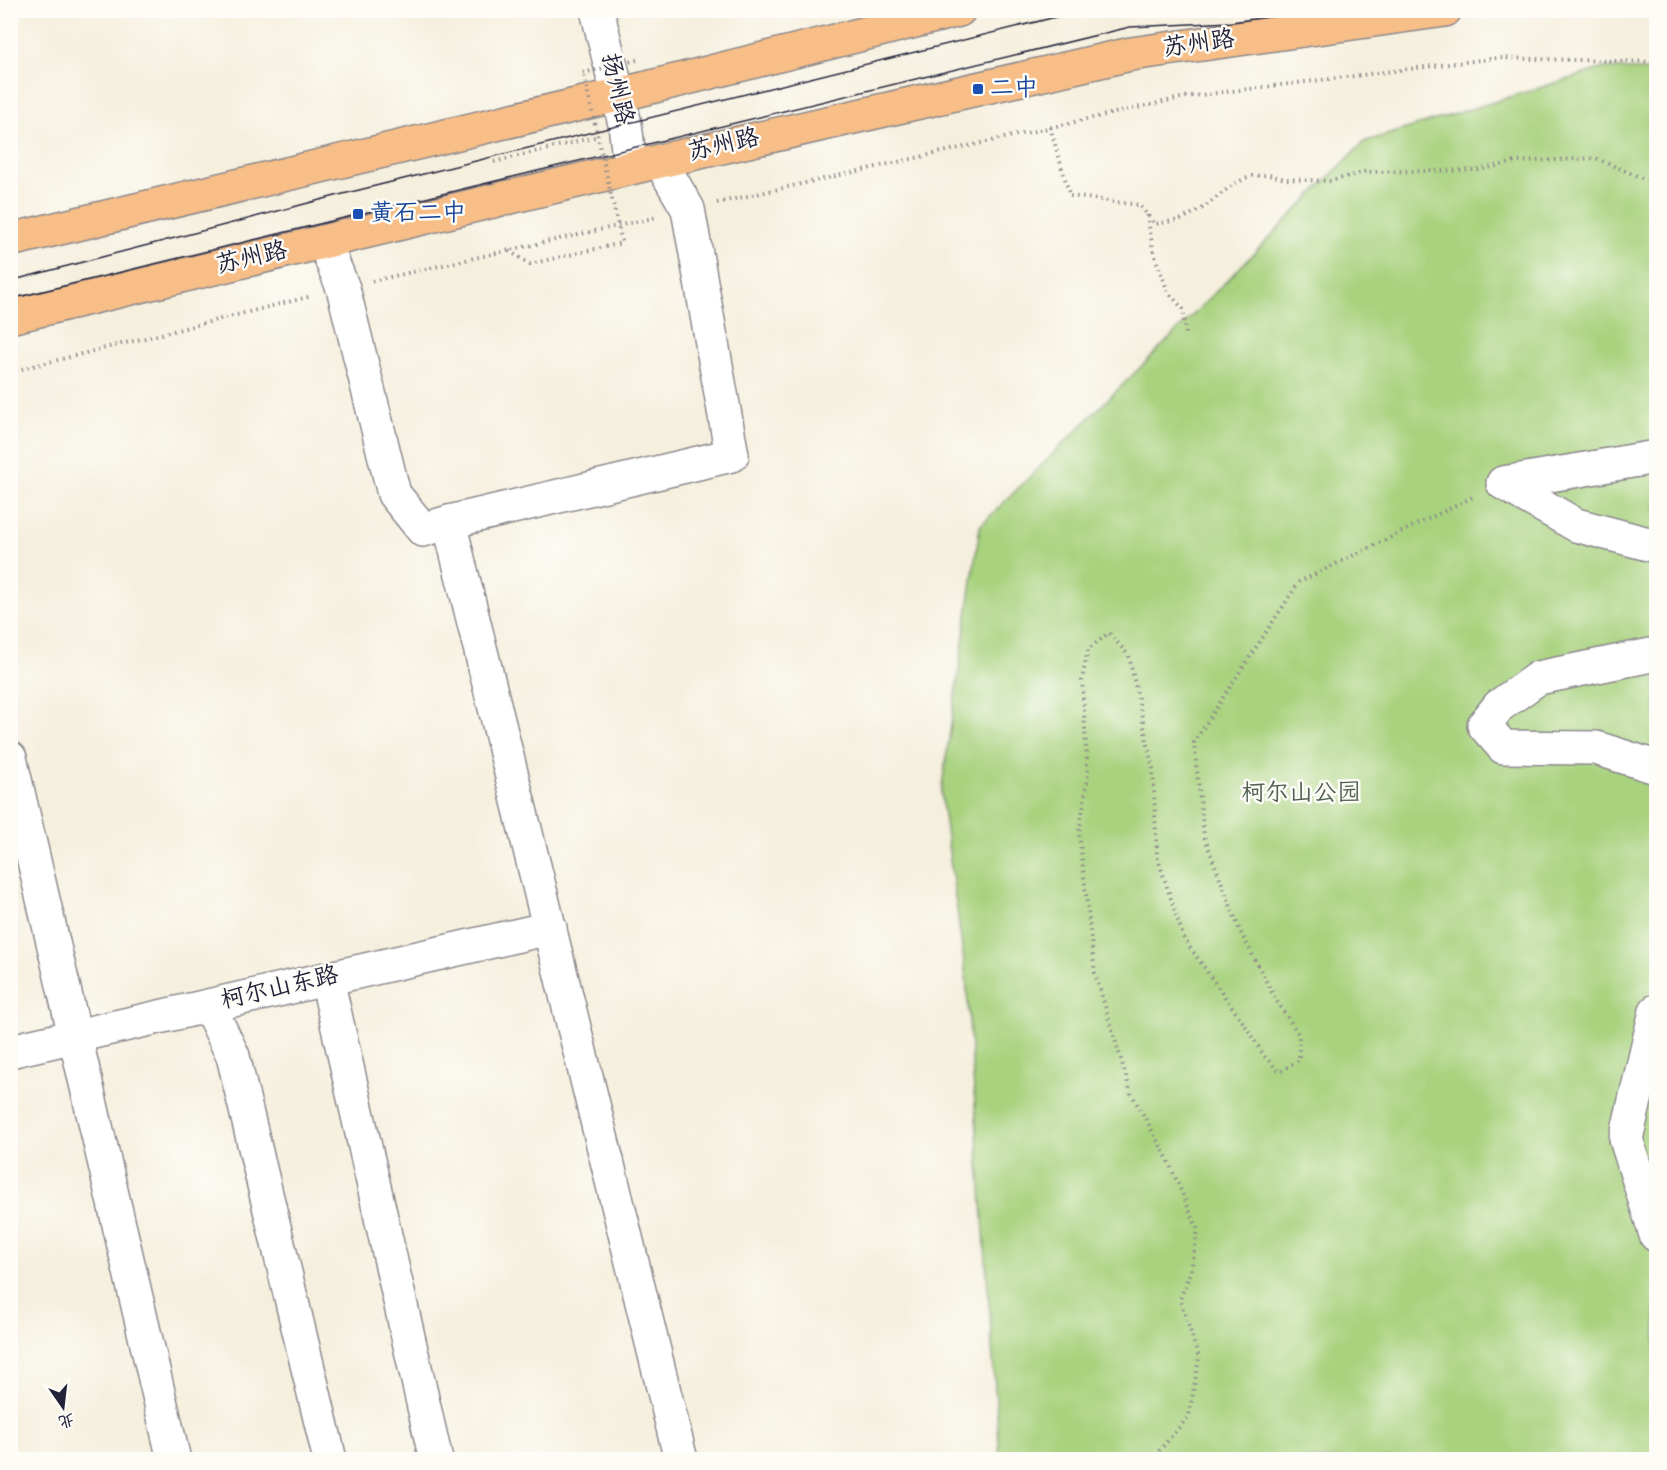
<svg xmlns="http://www.w3.org/2000/svg" width="1667" height="1470" font-family="'Indie Flower','LXGW WenKai TC',sans-serif">
	<style>
		.green { fill: #a8d27e; stroke: #657a5c; stroke-width: 1.5 }
		.lines { fill: none; stroke-linecap: round; stroke-linejoin: round }
		.minor-casing { stroke: #8c888c; stroke-width: 36 }
		.major-casing { stroke: #8c888c; stroke-width: 36 }
		.path { stroke: #8c888c; stroke-width: 4; stroke-dasharray: 1.5 4.5; stroke-linecap: butt }
		.minor { stroke: #fff; stroke-width: 33 }
		.major { stroke: #f7be87; stroke-width: 33 }
		.tram { stroke: #22223b; stroke-width: 1.5 }
		.path-bridge { stroke: #8c888c; stroke-width: 4; stroke-dasharray: 1.5 4.5; stroke-linecap: butt }
		.transit-dot { fill: #1a4fb4; stroke: #fdfcf7; stroke-width: 2 }
		.labels { text-anchor: middle; dominant-baseline: central; stroke-width: 5; stroke-linejoin: round; paint-order: stroke }
		.street-label { font-size: 24px; fill: #22223b; stroke: #fdfcf7 }
		.transit-label { font-size: 24px; fill: #164399; stroke: #fdfcf7; text-anchor: start }
		.park-label { font-size: 24px; fill: #516052; stroke: #fdfcf7 }
	</style>
	<rect width="100%" height="100%" fill="#fdfcf7"/>
	<filter id="ink" filterUnits="userSpaceOnUse"><feTurbulence type="fractalNoise" baseFrequency=".0167" numOctaves="2"/><feDisplacementMap in="SourceGraphic" scale="12" xChannelSelector="R" yChannelSelector="G"/><feConvolveMatrix kernelMatrix="1 2 1 2 8 2 1 2 1" color-interpolation-filters="sRGB"/></filter>
	<filter id="wash" filterUnits="userSpaceOnUse"><feTurbulence type="fractalNoise" baseFrequency=".008" numOctaves="4" result="noise"/><feDisplacementMap in="SourceGraphic" scale="24" xChannelSelector="R" yChannelSelector="G"/><feGaussianBlur stdDeviation="1.35" result="paint"/><feColorMatrix in="noise" values="0 0 0 0 0 0 0 0 0 0 0 0 0 0 0 0 0 1.4 0 .05"/><feComposite in="paint" operator="in"/></filter>
	<g filter="url(#wash)">
		<rect width="100%" height="100%" fill="#f5efdd"/>
		<polygon class="green" points="1604,68 1656,71 1656,1459 1000,1459 966,977 941,793 980,526 1176,332 1364,142"/>
	</g>
	<g filter="url(#ink)">
		<g class="lines">
			<defs>
				<g id="minor">
					<polyline points="597,10 625,124 628,149 633,167"/>
					<polyline points="324,242 343,288 394,494 423,530 449,522 681,1460"/>
					<polyline points="1656,457 1503,483 1576,525 1656,546"/>
					<polyline points="449,522 732,455 688,209 660,161"/>
					<polyline points="1656,654 1538,678 1499,706 1484,725 1503,747 1596,748 1656,767"/>
					<polyline points="10,758 174,1460"/>
					<polyline points="327,979 436,1460"/>
					<polyline points="209,1006 233,1056 330,1460"/>
					<polyline points="1656,1011 1626,1139 1656,1235"/>
					<polyline points="10,1051 550,928"/>
				</g>
				<g id="major">
					<polyline points="10,240 643,89 959,10"/>
					<polyline points="10,317 660,161 1131,54 1445,10"/>
				</g>
			</defs>
			<use href="#minor" class="minor-casing"/>
			<use href="#major" class="major-casing"/>
			<g class="path">
				<polyline points="1050,127 1070,196 1139,205 1155,224 1180,220 1203,208 1235,183 1252,176 1269,175 1285,179 1331,181 1364,172 1478,170 1515,162 1595,158 1656,184"/>
				<polyline points="494,162 595,137"/>
				<polyline points="717,203 1185,97 1497,58 1656,62"/>
				<polyline points="1147,215 1154,254 1168,292 1183,309 1186,336"/>
				<polyline points="509,251 530,264 622,243"/>
				<polyline points="372,281 657,217"/>
				<polyline points="10,372 312,296"/>
				<polyline points="1151,1460 1189,1416 1199,1358 1180,1299 1191,1270 1198,1230 1167,1158 1131,1093 1095,973 1079,833 1088,776 1082,680 1088,649 1109,633 1129,656 1153,769 1157,856 1184,939 1247,1028 1264,1056 1280,1072 1299,1060 1299,1035 1276,1000 1240,931 1204,836 1194,742 1299,582 1475,496"/>
			</g>
			<use href="#minor" class="minor"/>
			<use href="#major" class="major"/>
			<g class="tram">
				<polyline points="10,281 343,194 1084,10"/>
				<polyline points="10,299 1130,27 1231,22 1321,10"/>
			</g>
			<g class="path-bridge">
				<polyline points="583,73 637,60"/>
				<polyline points="584,76 622,243"/>
			</g>
		</g>
	</g>
	<g class="transit-dot">
		<rect x="972" y="83" width="12" height="12" rx="3"/>
		<rect x="352" y="208" width="12" height="12" rx="3"/>
	</g>
	<g class="labels">
		<g class="street-label">
			<text transform="translate(1199 45) rotate(-8)">苏州路</text>
			<text transform="translate(616 89) rotate(77)">扬州路</text>
			<text transform="translate(724 146) rotate(-13)">苏州路</text>
			<text transform="translate(252 259) rotate(-13)">苏州路</text>
			<text transform="translate(280 989) rotate(-13)">柯尔山东路</text>
		</g>
		<g class="transit-label">
			<text x="990" y="89">二中</text>
			<text x="370" y="214">黄石二中</text>
		</g>
		<g class="park-label">
			<text x="1301" y="794">柯尔山公园</text>
		</g>
	</g>
	<rect width="1667" height="1470" fill="none" stroke="#fdfcf7" stroke-width="36"/>
	<g transform="translate(63 1407) rotate(166)" stroke="#fdfcf7" stroke-width="4.5" paint-order="stroke">
	<path d="M0-4.5L10 22L0 15L-10 22Z" fill="#22223b"/>
	<text y="-9" font-size="16" font-weight="bold" text-anchor="middle" fill="#22223b">北</text>
	</g>
</svg>
